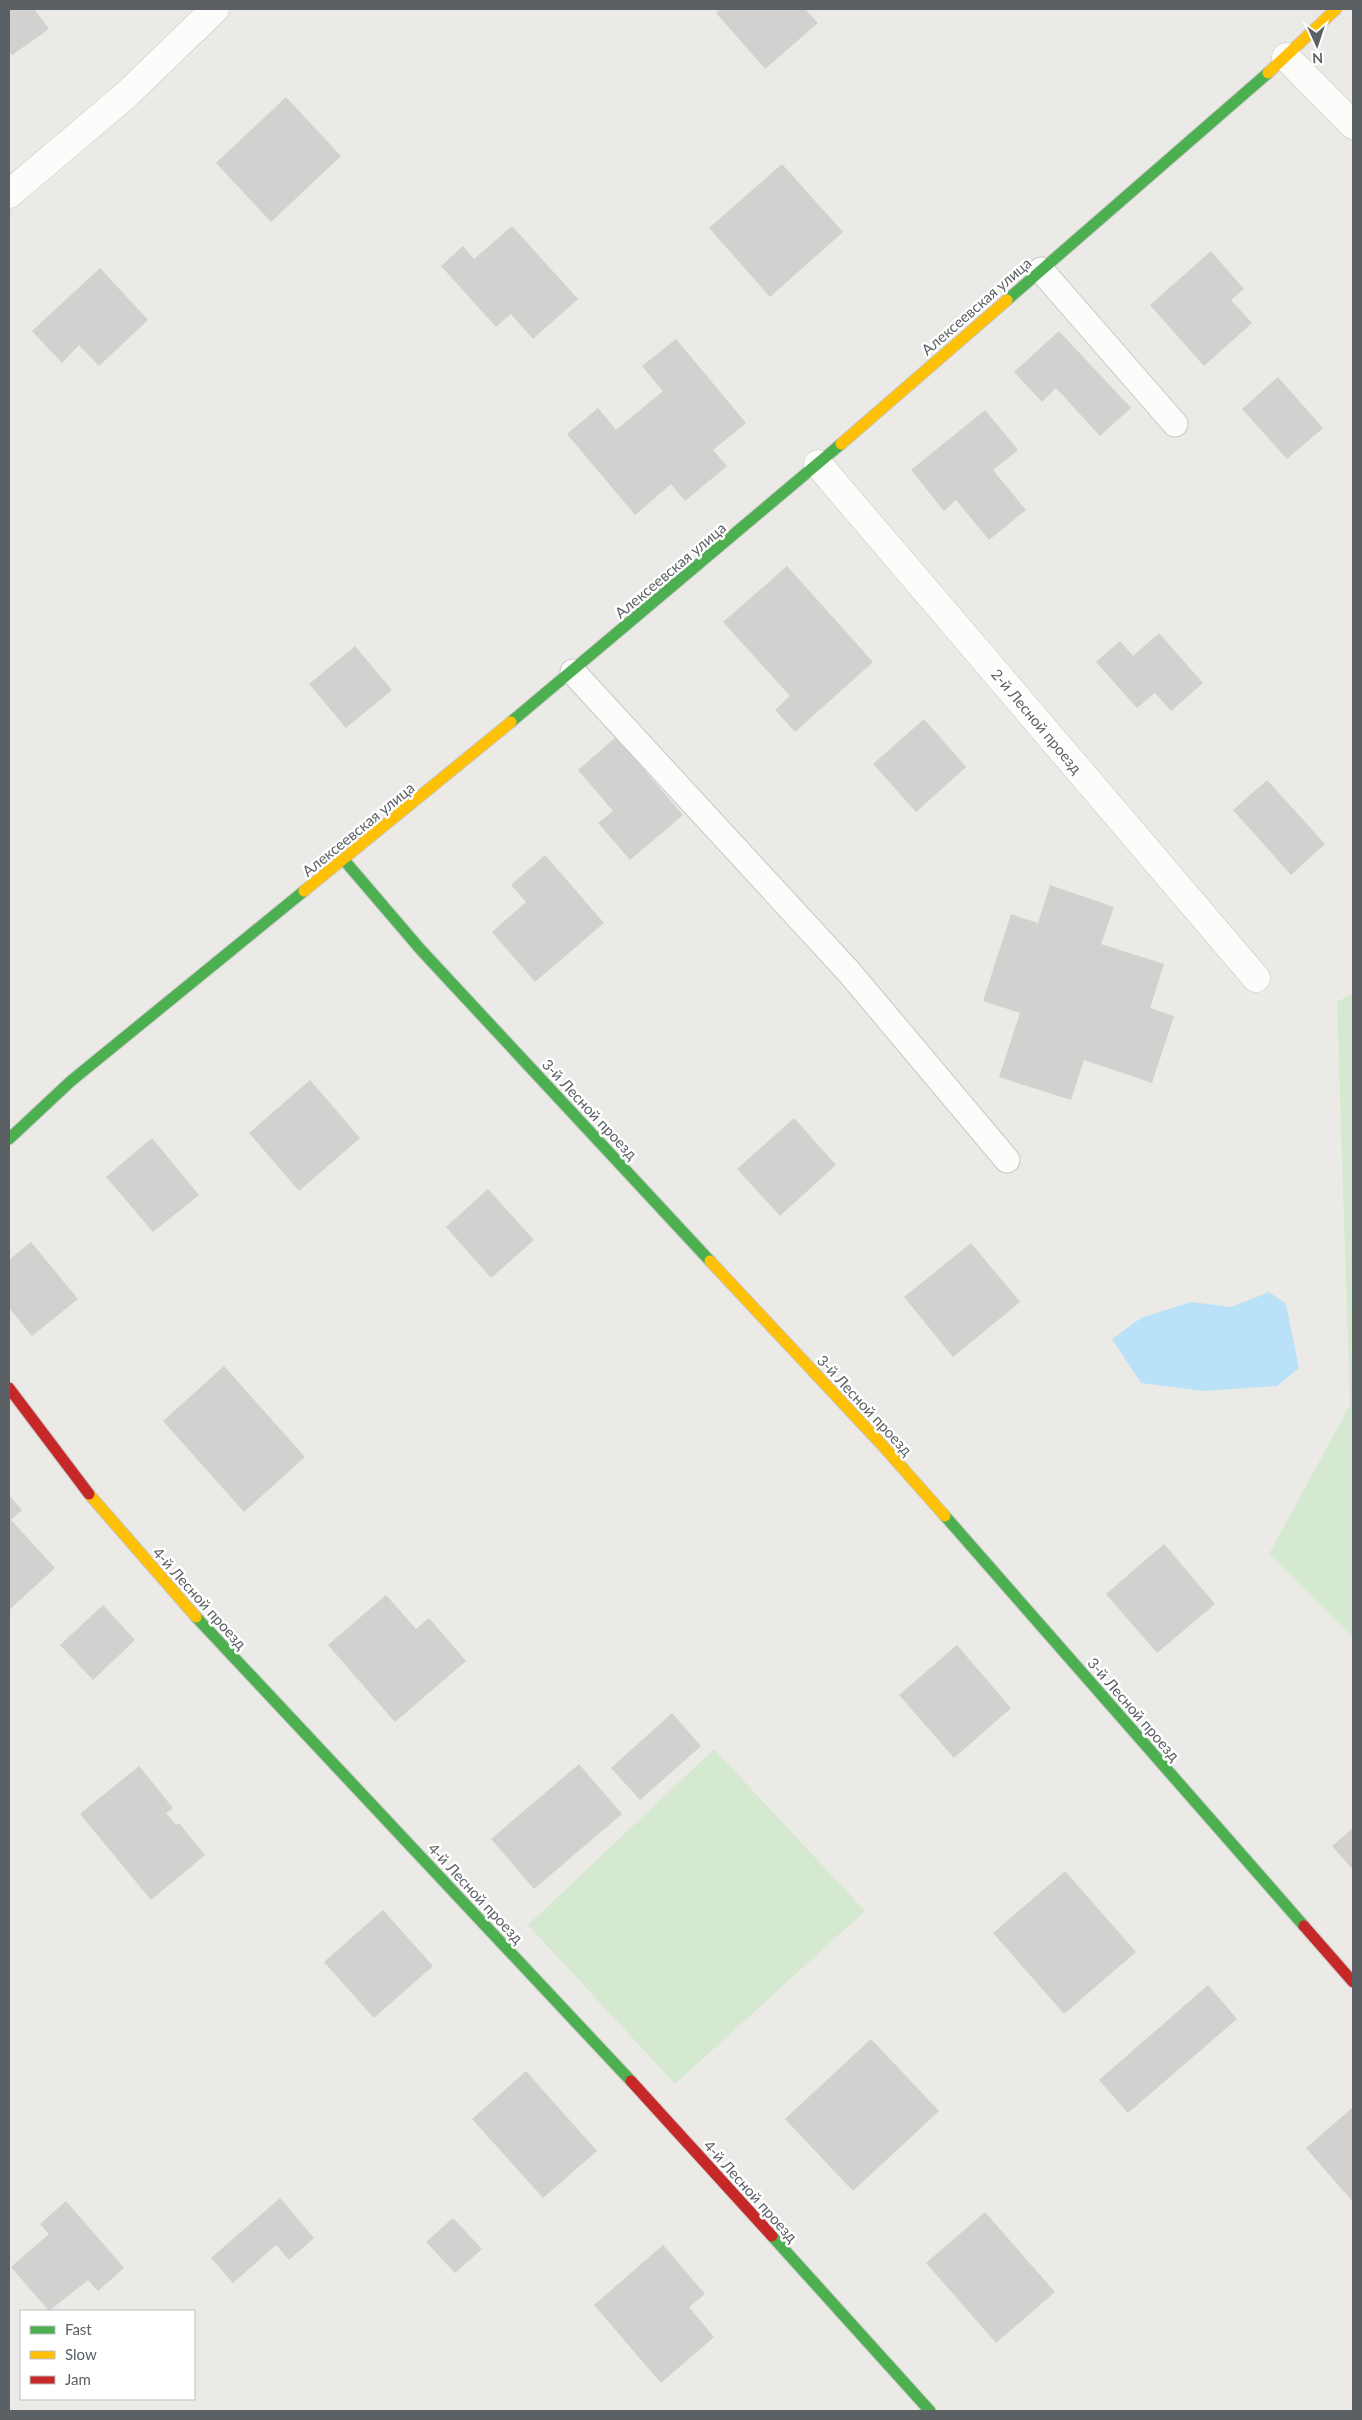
<svg xmlns="http://www.w3.org/2000/svg" width="1362" height="2420" font-family="Lato,sans-serif">
	<style>
		.green { fill: #d5e9d0 }
		.water { fill: #b9e2f8 }
		.building { fill: #d3d1cf }
		.lines { fill: none; stroke-linecap: round; stroke-linejoin: round }
		.lane-casing { stroke: #c7c7c7; stroke-width: 27 }
		.street-casing { stroke: #c7c7c7; stroke-width: 29 }
		.fast-casing { stroke: #c8c8c8; stroke-width: 13 }
		.slow-casing { stroke: #c8c8c8; stroke-width: 13 }
		.jam-casing { stroke: #c8c8c8; stroke-width: 13 }
		.lane { stroke: #fcfcfb; stroke-width: 25 }
		.street { stroke: #fcfcfb; stroke-width: 28 }
		.fast { stroke: #4caf50; stroke-width: 11 }
		.slow { stroke: #ffc107; stroke-width: 11 }
		.jam { stroke: #c62828; stroke-width: 11 }
		.labels { text-anchor: middle; dominant-baseline: central; stroke-width: 5; stroke-linejoin: round; paint-order: stroke }
		.street-label { font-size: 15px; fill: #5b6065; stroke: #fff }
	</style>
	<rect width="100%" height="100%" fill="#eceae6"/>
	<g class="green">
		<polygon points="1353,993 1353,1638 1269,1554 1350,1405 1337,1002"/>
		<polygon points="714,1749 865,1911 675,2084 528,1925"/>
	</g>
	<polygon class="water" points="1269,1292 1286,1304 1299,1368 1277,1386 1203,1391 1141,1383 1112,1339 1141,1318 1191,1302 1231,1307"/>
	<g class="building">
		<polygon points="9,9 34,9 49,29 12,55 9,50"/>
		<polygon points="721,9 805,9 818,23 765,69 716,13"/>
		<polygon points="286,97 341,156 271,222 216,163"/>
		<polygon points="782,164 843,232 770,297 709,228"/>
		<polygon points="512,226 578,299 533,339 511,314 496,327 441,266 463,246 474,259"/>
		<polygon points="1211,251 1244,289 1231,300 1252,323 1204,366 1150,305"/>
		<polygon points="100,268 148,320 99,366 79,345 62,363 32,331"/>
		<polygon points="1059,331 1131,408 1100,436 1056,388 1042,402 1014,372"/>
		<polygon points="676,339 746,423 713,450 727,466 685,501 671,484 635,515 567,434 598,408 616,430 663,391 642,366"/>
		<polygon points="1278,377 1323,428 1287,459 1242,409"/>
		<polygon points="985,410 1018,450 993,470 1026,510 989,540 956,500 944,511 911,470"/>
		<polygon points="787,566 873,662 795,732 775,710 790,696 723,622"/>
		<polygon points="1159,633 1203,683 1171,711 1155,693 1137,708 1096,662 1120,641 1133,656"/>
		<polygon points="355,646 392,690 346,728 309,684"/>
		<polygon points="924,719 966,767 916,812 873,764"/>
		<polygon points="616,737 683,815 630,860 598,823 613,811 578,770"/>
		<polygon points="1267,780 1325,844 1291,875 1233,810"/>
		<polygon points="545,855 604,923 535,982 492,932 526,902 511,885"/>
		<polygon points="1050,885 1114,907 1101,944 1164,964 1150,1008 1174,1016 1152,1083 1084,1060 1071,1100 999,1077 1020,1013 983,1001 1011,914 1038,923"/>
		<polygon points="310,1080 360,1138 299,1191 249,1133"/>
		<polygon points="794,1118 836,1165 780,1216 737,1169"/>
		<polygon points="152,1138 199,1195 153,1232 106,1177"/>
		<polygon points="488,1189 534,1240 491,1278 446,1227"/>
		<polygon points="31,1242 78,1299 32,1336 9,1308 9,1260"/>
		<polygon points="971,1243 1020,1302 953,1357 904,1297"/>
		<polygon points="224,1366 305,1457 244,1512 163,1421"/>
		<polygon points="9,1495 22,1510 11,1520 55,1568 9,1610"/>
		<polygon points="1164,1544 1215,1604 1157,1653 1106,1594"/>
		<polygon points="386,1595 416,1629 429,1618 466,1661 395,1722 328,1645"/>
		<polygon points="103,1605 135,1640 93,1680 60,1645"/>
		<polygon points="957,1645 1011,1708 954,1758 899,1695"/>
		<polygon points="672,1713 701,1746 640,1800 611,1768"/>
		<polygon points="579,1764 622,1814 534,1889 491,1839"/>
		<polygon points="139,1766 173,1808 166,1813 176,1825 179,1823 205,1855 151,1900 80,1814"/>
		<polygon points="1353,1828 1353,1870 1332,1846"/>
		<polygon points="1065,1871 1136,1952 1064,2014 993,1933"/>
		<polygon points="383,1910 433,1966 374,2018 324,1962"/>
		<polygon points="1208,1985 1237,2019 1128,2113 1099,2080"/>
		<polygon points="871,2039 939,2111 853,2191 785,2119"/>
		<polygon points="526,2071 597,2151 543,2198 472,2119"/>
		<polygon points="1353,2107 1353,2202 1306,2148"/>
		<polygon points="280,2198 314,2238 289,2260 276,2245 233,2283 211,2258"/>
		<polygon points="66,2201 124,2268 98,2291 88,2280 49,2311 11,2267 49,2234 40,2224"/>
		<polygon points="985,2212 1055,2292 996,2343 926,2263"/>
		<polygon points="453,2218 482,2249 455,2273 426,2242"/>
		<polygon points="663,2245 705,2294 689,2307 714,2337 661,2383 594,2305"/>
	</g>
	<g class="lines">
		<defs>
			<g id="lane">
				<polyline points="1041,270 1175,424"/>
				<polyline points="573,672 849,972 1007,1160"/>
			</g>
			<g id="street">
				<polyline points="1286,57 1353,125"/>
				<polyline points="9,194 126,95 215,9"/>
				<polyline points="818,464 1256,978"/>
			</g>
			<g id="fast">
				<polyline points="1007,300 1268,73"/>
				<polyline points="511,722 841,444"/>
				<polyline points="344,860 421,950 710,1261"/>
				<polyline points="9,1139 71,1081 304,891"/>
				<polyline points="945,1516 1304,1926"/>
				<polyline points="196,1617 631,2081"/>
				<polyline points="772,2236 930,2411"/>
			</g>
			<g id="slow">
				<polyline points="1268,73 1336,9"/>
				<polyline points="841,444 1007,300"/>
				<polyline points="304,891 511,722"/>
				<polyline points="710,1261 883,1446 945,1516"/>
				<polyline points="89,1494 196,1617"/>
			</g>
			<g id="jam">
				<polyline points="9,1388 89,1494"/>
				<polyline points="1304,1926 1353,1982"/>
				<polyline points="631,2081 772,2236"/>
			</g>
		</defs>
		<use href="#lane" class="lane-casing"/>
		<use href="#street" class="street-casing"/>
		<use href="#fast" class="fast-casing"/>
		<use href="#slow" class="slow-casing"/>
		<use href="#jam" class="jam-casing"/>
		<use href="#lane" class="lane"/>
		<use href="#street" class="street"/>
		<use href="#fast" class="fast"/>
		<use href="#slow" class="slow"/>
		<use href="#jam" class="jam"/>
	</g>
	<g class="labels">
		<g class="street-label">
			<text transform="translate(976 306) rotate(-41)">Алексеевская улица</text>
			<text transform="translate(670 570) rotate(-40)">Алексеевская улица</text>
			<text transform="translate(1037 721) rotate(50)">2-й Лесной проезд</text>
			<text transform="translate(358 829) rotate(-39)">Алексеевская улица</text>
			<text transform="translate(590 1109) rotate(47)">3-й Лесной проезд</text>
			<text transform="translate(865 1405) rotate(47)">3-й Лесной проезд</text>
			<text transform="translate(200 1598) rotate(48)">4-й Лесной проезд</text>
			<text transform="translate(1134 1709) rotate(49)">3-й Лесной проезд</text>
			<text transform="translate(476 1893) rotate(47)">4-й Лесной проезд</text>
			<text transform="translate(751 2191) rotate(48)">4-й Лесной проезд</text>
		</g>
	</g>
	<rect width="1362" height="2420" fill="none" stroke="#5b6065" stroke-width="20"/>
	<rect x="20" y="2310" width="175" height="90" fill="#ffffff" stroke="#bdbfc1"/>
	<rect x="30" y="2326" width="25" height="8" fill="#4caf50" stroke="#bdbfc1"/>
	<text x="65" y="2335" font-size="15" fill="#5b6065">Fast</text>
	<rect x="30" y="2351" width="25" height="8" fill="#ffc107" stroke="#bdbfc1"/>
	<text x="65" y="2360" font-size="15" fill="#5b6065">Slow</text>
	<rect x="30" y="2376" width="25" height="8" fill="#c62828" stroke="#bdbfc1"/>
	<text x="65" y="2385" font-size="15" fill="#5b6065">Jam</text>
	<g transform="translate(1317 45) rotate(177)" stroke="#ffffff" stroke-width="4" paint-order="stroke">
	<path d="M0-4L9 19L0 12L-9 19Z" fill="#5b6065"/>
	<text y="-8" font-size="14" font-weight="bold" text-anchor="middle" fill="#5b6065">N</text>
	</g>
</svg>
